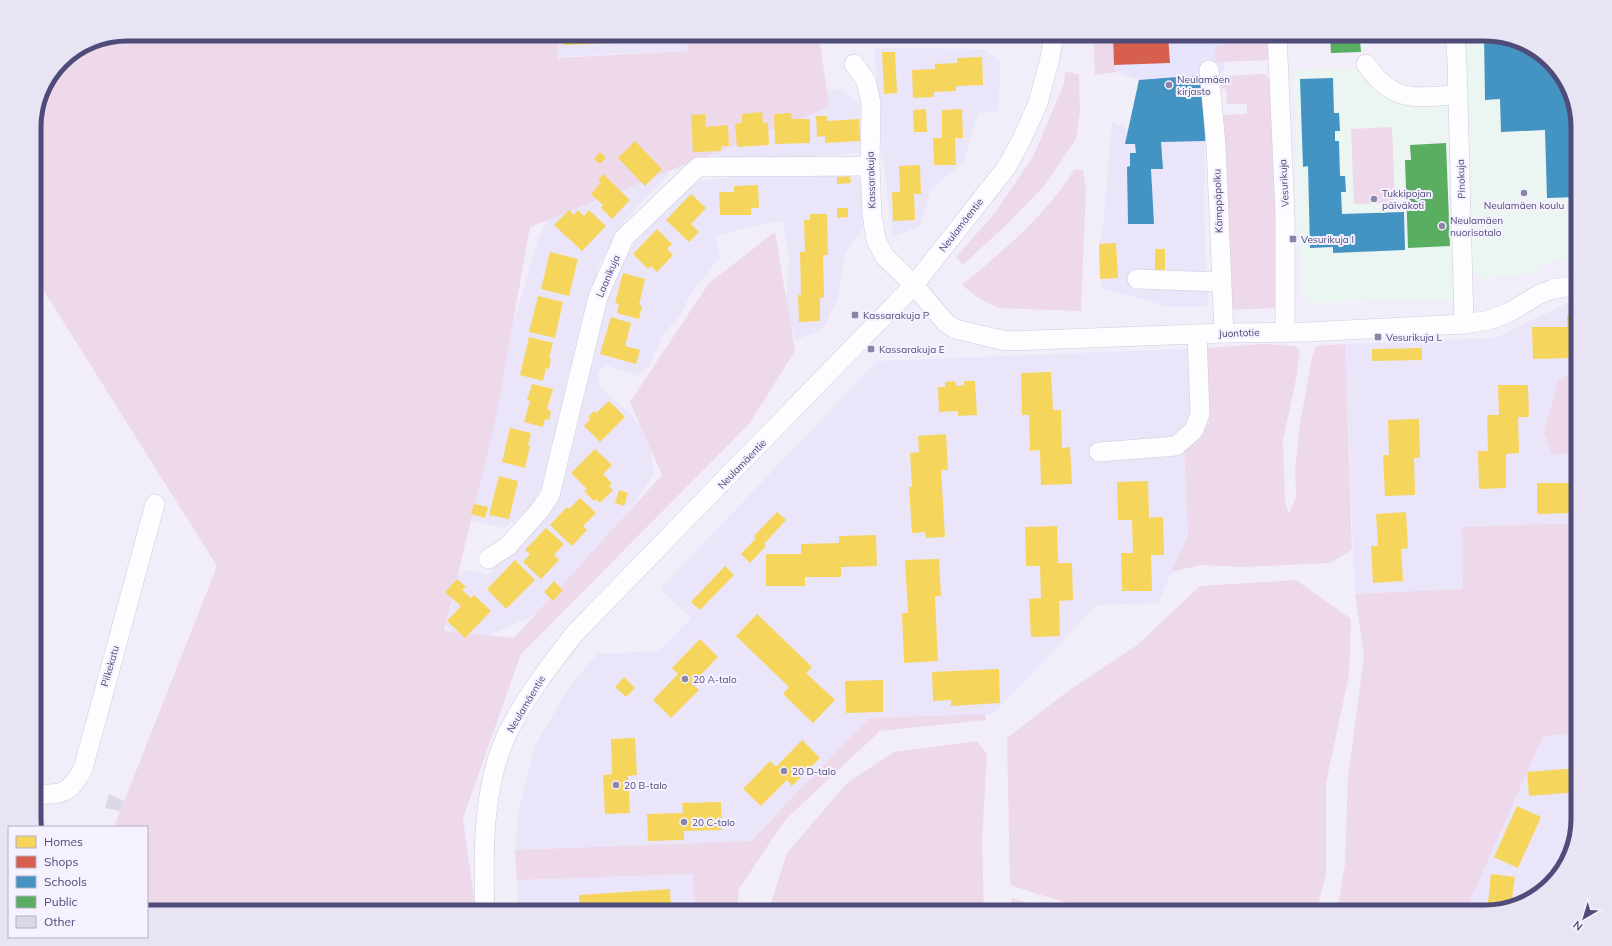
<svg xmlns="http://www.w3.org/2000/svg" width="1612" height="946" font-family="Mulish,sans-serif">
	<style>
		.residential { fill: #ebe5fa }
		.commercial { fill: #e7e5fb }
		.education { fill: #ebf5f2 }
		.green { fill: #eed9eb }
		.homes { fill: #f6d55c }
		.shops { fill: #d6604d }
		.schools { fill: #4393c3 }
		.public { fill: #5aae61 }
		.building { fill: #dad8e7 }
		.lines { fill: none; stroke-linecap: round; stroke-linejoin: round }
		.minor-casing { stroke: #ceccdb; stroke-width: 20 }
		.minor { stroke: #fdfcfe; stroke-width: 19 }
		.poi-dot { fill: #8885a6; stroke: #f5f1ff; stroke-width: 1.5 }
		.labels { text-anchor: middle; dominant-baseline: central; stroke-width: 4; stroke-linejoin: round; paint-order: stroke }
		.poi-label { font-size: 10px; fill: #4f4c79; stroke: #f5f1ff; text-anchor: start }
		.street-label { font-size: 10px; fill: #4f4c79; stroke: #f5f1ff }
		.rim { fill: none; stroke: #4f4c79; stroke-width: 5 }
	</style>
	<rect width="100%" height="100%" fill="#f1eef9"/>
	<g class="residential">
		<polygon points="550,34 691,34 688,51 552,57"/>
		<polygon points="739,34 888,34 833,43 739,38"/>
		<polygon points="874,48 983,49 1001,62 998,111 978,113 963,163 931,189 920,226 893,237 883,160"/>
		<polygon points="843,89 863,109 864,142 858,153 686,165 678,110"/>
		<polygon points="1112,122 1161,142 1205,141 1204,210 1208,306 1170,307 1101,288 1099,244 1103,229"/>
		<polygon points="668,158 667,176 623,222 599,266 587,308 545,481 528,512 504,528 465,519 501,363 539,237 566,183"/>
		<polygon points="846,169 864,184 869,200 861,230 845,253 838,299 822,330 796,340 785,312 789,259 783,221 752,226 715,236 720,257 691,293 680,316 662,335 650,365 637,376 606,365 597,372 601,389 631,414 649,440 654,474 619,525 574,572 561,599 543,611 465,646 440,618 438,590 466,570 487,575 556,497 611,284 633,245 671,204 699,181 759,174"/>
		<polygon points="1578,298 1578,523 1462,527 1464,590 1355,594 1345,344 1495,338"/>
		<polygon points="1207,348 1209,423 1184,448 1188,536 1158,603 1097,605 993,714 869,718 751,841 515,850 518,813 535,746 568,689 597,654 659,651 691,618 660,589 877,361"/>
		<polygon points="1578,733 1578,819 1565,865 1531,899 1485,912 1465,912 1543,735"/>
		<polygon points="694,874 695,912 517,912 517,880"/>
	</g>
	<polygon class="commercial" points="1113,34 1223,34 1224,70 1217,76 1216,145 1205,141 1161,142 1129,130 1139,80 1115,72"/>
	<g class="education">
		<polygon points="1463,34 1485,34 1531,47 1565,81 1578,122 1578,258 1551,260 1533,273 1486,279 1472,270"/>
		<polygon points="1359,69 1446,101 1453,299 1310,303 1300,294 1294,70"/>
	</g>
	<g class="green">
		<polygon points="127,34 557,34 558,58 688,51 688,34 743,34 820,43 829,107 530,227 496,418 444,631 514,638 662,475 630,402 709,283 775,232 795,351 749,424 521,654 463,818 476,912 147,912 147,827 114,827 217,566 37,280 34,238 34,122 44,86 62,61 92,41"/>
		<polygon points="1093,34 1113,34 1115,72 1095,75"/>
		<polygon points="1223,34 1273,34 1271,60 1218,62 1215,58 1215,47 1223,45"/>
		<polygon points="1065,71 1079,75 1080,112 1076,139 1045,185 1005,226 963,265 956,257 994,214 1033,157 1064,84"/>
		<polygon points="1265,74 1272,81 1278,308 1226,310 1218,115 1247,114 1247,104 1227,104 1226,89 1218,88 1218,78 1222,76"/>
		<polygon points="1392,127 1395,203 1354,204 1351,129"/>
		<path d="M1074,170H1083L1086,188L1081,311L998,308L977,297L962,285C1004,250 1045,216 1074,170Z"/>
		<polygon points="1263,344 1294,346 1300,350 1296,379 1283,440 1285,502 1289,514 1296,497 1295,469 1300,424 1312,357 1316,346 1345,344 1352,550 1330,563 1242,567 1201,565 1171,572 1188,536 1184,448 1209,423 1207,348"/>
		<polygon points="1578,367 1578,450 1553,456 1544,432 1558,381"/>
		<polygon points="1578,523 1578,733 1543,736 1465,912 1337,912 1345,864 1348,777 1364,656 1355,594 1463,589 1462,527"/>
		<polygon points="1296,580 1351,619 1349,675 1326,783 1326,875 1316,912 1095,912 1010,885 1007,738 1068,691 1136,646 1200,586"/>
		<polygon points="985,714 986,720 880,731 785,820 739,889 737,912 695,912 693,874 517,880 515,850 751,841 869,718"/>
		<polygon points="977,741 987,754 982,842 984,912 768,912 787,853 847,783 894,752"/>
		<polygon points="1012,898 1057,912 1010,912"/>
	</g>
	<g class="homes">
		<polygon points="563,34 635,34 635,42 564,45"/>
		<polygon points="882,52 895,52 897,93 884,94"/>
		<polygon points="982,57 983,85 956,86 956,91 934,92 934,97 913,98 912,70 935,69 935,64 957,63 957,58"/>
		<polygon points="926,109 927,132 914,132 913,110"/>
		<polygon points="962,109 963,138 955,138 956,165 934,165 933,138 942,138 942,110"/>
		<polygon points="762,112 763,123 768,123 769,145 737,147 735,124 742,123 742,114"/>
		<polygon points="791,113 792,119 810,119 810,143 775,144 774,114"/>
		<polygon points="705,114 706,127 728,125 729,146 721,146 721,151 693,152 691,115"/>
		<polygon points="816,116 827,116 827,121 859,119 860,141 825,143 825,136 817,137"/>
		<polygon points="635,141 662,169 645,186 618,158"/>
		<polygon points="600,152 606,158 600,164 594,159"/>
		<polygon points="920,165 921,194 914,194 915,220 893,221 892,192 900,192 899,166"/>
		<polygon points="603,174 630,200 612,219 601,208 603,205 591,194 601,182 598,180"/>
		<polygon points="850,176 851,183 837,184 837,177"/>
		<polygon points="758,185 759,208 751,208 751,215 720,215 719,192 734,192 734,186"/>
		<polygon points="691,194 706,208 691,224 699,232 689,242 666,220"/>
		<polygon points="837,208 848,208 848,217 837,218"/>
		<polygon points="569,210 574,215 578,210 584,216 589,210 606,226 582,251 554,225"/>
		<polygon points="810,214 827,214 828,255 823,255 824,297 820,298 820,321 799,322 798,295 801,295 800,252 805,252 804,220 810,220"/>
		<polygon points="657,229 672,244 667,249 673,255 657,272 651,266 648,269 633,254"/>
		<polygon points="1116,243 1118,278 1100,279 1099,244"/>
		<rect x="1155" y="249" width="10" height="26"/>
		<polygon points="550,252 578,259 569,296 541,289"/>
		<polygon points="623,273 645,279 639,305 642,306 639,319 617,313 619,304 615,303"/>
		<polygon points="538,296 563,302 555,338 529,332"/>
		<polygon points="1578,314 1578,342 1569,342 1569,358 1533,359 1532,327 1567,327 1567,315"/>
		<polygon points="611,317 631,323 625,346 640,350 636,364 600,354"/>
		<polygon points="529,337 553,343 549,358 551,359 549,369 546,368 543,381 520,375"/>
		<polygon points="1422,348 1422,360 1372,361 1372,349"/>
		<polygon points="1051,372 1053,410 1061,410 1062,448 1070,447 1072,484 1041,485 1040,450 1030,451 1029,415 1022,415 1021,373"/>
		<polygon points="955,381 956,386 964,385 964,381 975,381 977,415 958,416 958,411 939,412 938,387 945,387 945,382"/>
		<polygon points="532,384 553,389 547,409 551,411 549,420 545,419 543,427 524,422 530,401 527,400"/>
		<polygon points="1498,385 1528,385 1529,417 1518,417 1519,453 1506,454 1506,488 1479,489 1478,451 1488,451 1487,415 1499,415"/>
		<polygon points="609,401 625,417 600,442 584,426 590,419 588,417 594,411 596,413"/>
		<polygon points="1419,419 1420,458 1414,458 1415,495 1385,496 1383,455 1389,455 1388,420"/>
		<polygon points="510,428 531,433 528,445 530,446 525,468 502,462"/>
		<polygon points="946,434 948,470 941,470 945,537 926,538 925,532 912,533 909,487 912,487 910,453 919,452 918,436"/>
		<polygon points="595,449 612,465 603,474 612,483 609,486 613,490 600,503 596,499 594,501 584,491 587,489 571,473"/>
		<polygon points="499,476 518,481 509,519 489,515"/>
		<polygon points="1148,481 1149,518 1163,517 1164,555 1151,555 1152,591 1122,591 1121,553 1133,553 1132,520 1118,520 1117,482"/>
		<polygon points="1537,483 1578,483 1578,513 1537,514"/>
		<polygon points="619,490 628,493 624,506 615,503"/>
		<polygon points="580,498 596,513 583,526 587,530 572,546 550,525 567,507 569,509"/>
		<polygon points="474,504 488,507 485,518 471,514"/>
		<polygon points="777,512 786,520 764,544 766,546 750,563 741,554 756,538 754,536"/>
		<polygon points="1406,512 1408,548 1401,549 1403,581 1373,583 1371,546 1378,546 1376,514"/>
		<polygon points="1057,526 1058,563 1072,563 1073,600 1059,601 1060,636 1031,637 1029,599 1041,598 1040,566 1026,566 1025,527"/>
		<polygon points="546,528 564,544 554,555 559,560 541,579 523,562 530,554 525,550"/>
		<polygon points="876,535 877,566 841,567 841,577 805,577 805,586 766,586 766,554 801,554 801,544 839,543 839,536"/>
		<polygon points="939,559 941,596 935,596 938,661 904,663 902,613 908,613 905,560"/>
		<polygon points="515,560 535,580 506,609 487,589"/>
		<polygon points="725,566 734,575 700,610 691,602"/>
		<polygon points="457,579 466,587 462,590 471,598 474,595 491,611 465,638 447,621 461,606 445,592"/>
		<polygon points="554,581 563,590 553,601 544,592"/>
		<polygon points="757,614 812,667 806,673 835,700 813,723 783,694 789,687 736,636"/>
		<polygon points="700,639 718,657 692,684 699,690 671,718 653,700 678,674 672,668"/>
		<polygon points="999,669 1000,703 951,706 951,700 933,701 932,672"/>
		<polygon points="624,677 635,688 626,697 615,687"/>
		<polygon points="883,680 883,712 846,713 845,681"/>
		<polygon points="635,738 637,775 628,776 630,813 605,814 603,775 612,774 611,739"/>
		<polygon points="802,740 820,758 792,786 787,780 761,806 743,789 770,761 776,767"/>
		<polygon points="1578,768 1578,792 1529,796 1527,772"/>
		<polygon points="721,802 722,830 684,831 684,840 648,841 647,814 683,813 682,803"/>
		<polygon points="1517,806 1541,817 1518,868 1494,857"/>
		<polygon points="1491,874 1515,877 1511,905 1487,912"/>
		<polygon points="670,889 671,907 580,912 579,895"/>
		<polygon points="534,905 569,907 569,912 534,912"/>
	</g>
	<polygon class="shops" points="1113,34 1168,34 1170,63 1114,65"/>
	<g class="schools">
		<polygon points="1484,34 1531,47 1565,81 1578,122 1578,197 1547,198 1545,130 1501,132 1500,99 1485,100"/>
		<polygon points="1204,75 1205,141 1161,142 1163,169 1151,169 1154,224 1128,224 1127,167 1130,166 1130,153 1136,153 1135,144 1125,144 1139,80"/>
		<polygon points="1333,78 1334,113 1339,113 1340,131 1335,131 1335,141 1339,141 1340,176 1345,176 1346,192 1341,192 1342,214 1404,212 1405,250 1333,253 1333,247 1310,248 1308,166 1303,167 1300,79"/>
	</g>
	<g class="public">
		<polygon points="1330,34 1373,34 1373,39 1360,40 1361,52 1331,53"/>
		<polygon points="1446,143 1450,246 1408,248 1405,160 1411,160 1410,145"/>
	</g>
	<polygon class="building" points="109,794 124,801 120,811 105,808"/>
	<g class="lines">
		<defs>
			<g id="minor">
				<polyline points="1277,34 1285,215 1285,331"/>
				<polyline points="1455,34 1457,61 1464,324"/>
				<polyline points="854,64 866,81 871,103 870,166 872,214 876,240 885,257 914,285 945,322 955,329 1006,341 1224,333 1307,332 1464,324 1489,320 1510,312 1538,295 1553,289 1578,285"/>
				<path d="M1366,64C1393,104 1415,97 1458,95"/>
				<polyline points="1209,70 1216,145 1224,333"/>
				<polyline points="1137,279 1221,282"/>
				<polyline points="1099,452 1176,446 1194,430 1200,414 1197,334"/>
				<polyline points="488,559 508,546 540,510 550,495 598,297 624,238 698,167 870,166"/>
				<path d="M34,794C63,795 69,794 83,769L155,504"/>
				<path d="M485,912C483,853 482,787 508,732C526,696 550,665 575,633L914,285L1006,168L1022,139L1038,103L1050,58L1054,34"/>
			</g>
		</defs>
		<use href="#minor" class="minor-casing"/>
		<use href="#minor" class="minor"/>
	</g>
	<g class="poi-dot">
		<circle cx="1169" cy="85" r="4"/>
		<circle cx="1524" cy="193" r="4"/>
		<circle cx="1374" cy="199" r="4"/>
		<circle cx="1442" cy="226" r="4"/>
		<rect x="1289" y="235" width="8" height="8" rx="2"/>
		<rect x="851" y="311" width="8" height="8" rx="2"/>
		<rect x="1374" y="333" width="8" height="8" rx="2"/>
		<rect x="867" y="345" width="8" height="8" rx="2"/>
		<circle cx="685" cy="679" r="4"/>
		<circle cx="784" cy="771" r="4"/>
		<circle cx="616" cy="785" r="4"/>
		<circle cx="684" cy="822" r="4"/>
	</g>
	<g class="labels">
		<g class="poi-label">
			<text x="1177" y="79">Neulamäen<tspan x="1177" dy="12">kirjasto</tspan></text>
			<text x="1382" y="193">Tukkipojan<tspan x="1382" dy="12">päiväkoti</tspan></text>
			<text x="1524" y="205" text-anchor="middle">Neulamäen koulu</text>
			<text x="1450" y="220">Neulamäen<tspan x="1450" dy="12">nuorisotalo</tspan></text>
			<text x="1301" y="239">Vesurikuja I</text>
			<text x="863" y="315">Kassarakuja P</text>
			<text x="1386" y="337">Vesurikuja L</text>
			<text x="879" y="349">Kassarakuja E</text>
			<text x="693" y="679">20 A-talo</text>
			<text x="792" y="771">20 D-talo</text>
			<text x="624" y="785">20 B-talo</text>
			<text x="692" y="822">20 C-talo</text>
		</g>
		<g class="street-label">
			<text transform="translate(1461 179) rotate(-92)">Pinokuja</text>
			<text transform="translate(871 180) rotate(-92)">Kassarakuja</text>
			<text transform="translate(1284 183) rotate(-93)">Vesurikuja</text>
			<text transform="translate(1218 201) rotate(-92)">Kämppäpolku</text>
			<text transform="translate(961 225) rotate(-52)">Neulamäentie</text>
			<text transform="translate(608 276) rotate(-67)">Laanikuja</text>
			<text transform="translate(1239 333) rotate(-2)">Juontotie</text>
			<text transform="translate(742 464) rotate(-46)">Neulamäentie</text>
			<text transform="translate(110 666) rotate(-74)">Pilkekatu</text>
			<text transform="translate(526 704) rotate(-59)">Neulamäentie</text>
		</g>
	</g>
	<path d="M0 0H1612V946H0ZM127 41H1485A86 86 0 0 1 1571 127V819A86 86 0 0 1 1485 905H127A86 86 0 0 1 41 819V127A86 86 0 0 1 127 41Z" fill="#e8e4f4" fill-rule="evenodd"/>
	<path class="rim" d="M127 41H1485A86 86 0 0 1 1571 127V819A86 86 0 0 1 1485 905H127A86 86 0 0 1 41 819V127A86 86 0 0 1 127 41Z"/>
	<rect x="8" y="826" width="140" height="112" fill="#f5f1ff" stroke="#b3afc9"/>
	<rect x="16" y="836" width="20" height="12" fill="#f6d55c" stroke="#b3afc9"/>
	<text x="44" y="846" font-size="12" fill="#4f4c79">Homes</text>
	<rect x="16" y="856" width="20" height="12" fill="#d6604d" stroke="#b3afc9"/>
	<text x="44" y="866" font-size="12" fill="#4f4c79">Shops</text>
	<rect x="16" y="876" width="20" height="12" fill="#4393c3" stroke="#b3afc9"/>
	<text x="44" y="886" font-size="12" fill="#4f4c79">Schools</text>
	<rect x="16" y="896" width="20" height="12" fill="#5aae61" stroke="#b3afc9"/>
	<text x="44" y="906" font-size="12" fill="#4f4c79">Public</text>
	<rect x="16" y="916" width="20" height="12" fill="#dad8e7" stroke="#b3afc9"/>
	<text x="44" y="926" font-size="12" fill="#4f4c79">Other</text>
	<g transform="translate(1584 918) rotate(218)" stroke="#f5f1ff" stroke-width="3" paint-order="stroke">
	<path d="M0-3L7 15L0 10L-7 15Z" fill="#4f4c79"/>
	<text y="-6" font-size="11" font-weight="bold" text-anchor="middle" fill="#4f4c79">N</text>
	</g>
</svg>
